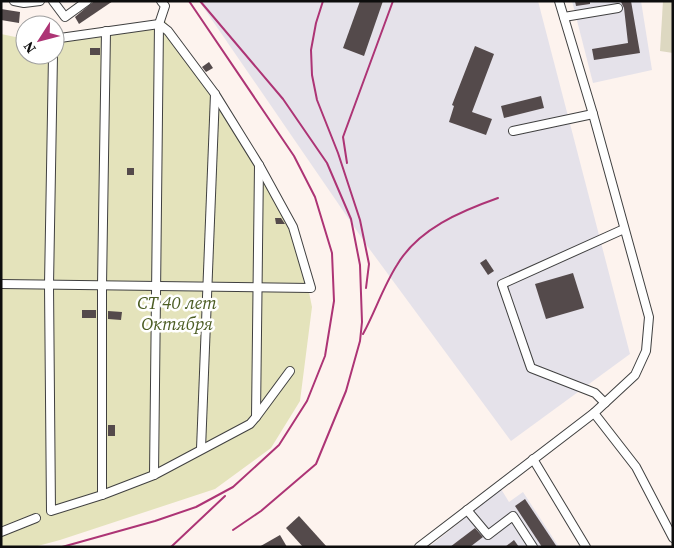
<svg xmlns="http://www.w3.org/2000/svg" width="674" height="548" font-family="'Source Serif 4',serif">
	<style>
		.industrial { fill: #e5e2ea }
		.green { fill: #e4e3bb }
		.cemetery { fill: #ddd8c1 }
		.building { fill: #544a4b }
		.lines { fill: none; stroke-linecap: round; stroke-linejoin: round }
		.minor-casing { stroke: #404040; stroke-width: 10 }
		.minor { stroke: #fff; stroke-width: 8 }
		.rail { stroke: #ad3475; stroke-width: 2 }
		.labels { text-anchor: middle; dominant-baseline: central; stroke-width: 5; stroke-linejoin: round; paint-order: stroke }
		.park-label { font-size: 18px; font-style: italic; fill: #4c5d24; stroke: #fff }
	</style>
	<rect width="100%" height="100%" fill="#fdf3ee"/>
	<g class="industrial">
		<polygon points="199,1 538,1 630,354 511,441 368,247"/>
		<polygon points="572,1 641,1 652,70 593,83"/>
		<polygon points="501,489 509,502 523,492 559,547 429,547"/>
	</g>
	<polygon class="green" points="164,19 260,161 296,228 312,307 300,401 271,448 215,489 60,540 34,547 1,547 1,34 25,39 25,55 55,55 55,39"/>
	<polygon class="cemetery" points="663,1 673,1 673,53 660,51"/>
	<g class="building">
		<polygon points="94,1 113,1 79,24 75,17"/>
		<polygon points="360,1 383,1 364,56 343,48"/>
		<polygon points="575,1 590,1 590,4 576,6"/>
		<polygon points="628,1 631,1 640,53 594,60 592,49 628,43 624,8 621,2"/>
		<polygon points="1,9 20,12 19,23 1,20"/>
		<polygon points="475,46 494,54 472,112 492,119 486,135 449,122 454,106 452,105"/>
		<rect x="90" y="48" width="10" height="7"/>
		<polygon points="209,62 213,68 206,72 202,67"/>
		<polygon points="541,96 544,108 504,118 501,106"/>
		<rect x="127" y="168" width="7" height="7"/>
		<polygon points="275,218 281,218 285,224 276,224"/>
		<polygon points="486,259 494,271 488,275 480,263"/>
		<polygon points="573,273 584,308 546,319 535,284"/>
		<rect x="82" y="310" width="14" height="8"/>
		<polygon points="108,311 122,312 121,320 108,319"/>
		<rect x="108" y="425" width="7" height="11"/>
		<polygon points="525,499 557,547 542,547 515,506"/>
		<polygon points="299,516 327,547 303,547 286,528"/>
		<polygon points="475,528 483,537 470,547 450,547"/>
		<polygon points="280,535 287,547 259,547"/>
		<polygon points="514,540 519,547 505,547"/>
	</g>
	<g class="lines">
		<defs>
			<g id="minor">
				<polyline points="14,1 24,3 40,1"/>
				<polyline points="53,1 65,17 87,1"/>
				<polyline points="564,17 618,8"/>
				<polyline points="53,55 49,285 51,511 102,495 154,475 250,424 256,417 259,165"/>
				<polyline points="513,131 593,114"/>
				<polyline points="1,284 311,288 293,227 259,165 215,94 168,31 159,24 60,38 55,44"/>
				<polyline points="605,403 595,393 531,368 502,284 624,229"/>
				<polyline points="594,413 636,467 673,538"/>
				<polyline points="256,417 290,371"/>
				<polyline points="201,449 215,94"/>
				<polyline points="533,459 586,547"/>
				<polyline points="154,475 159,24 165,6 161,1"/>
				<polyline points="102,495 102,285 106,31"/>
				<polyline points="467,510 488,535 513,516 533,547"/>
				<polyline points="1,532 36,518"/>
				<polyline points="419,547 594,413 635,375 646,351 649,317 593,114 559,1"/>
			</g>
		</defs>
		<use href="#minor" class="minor-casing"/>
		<use href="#minor" class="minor"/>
		<g class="rail">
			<polyline points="200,1 283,99 327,163 351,219 360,265 362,322 360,341 346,391 316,464 261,511 233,530"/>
			<polyline points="323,1 316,23 311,50 312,75 317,100 338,153 360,220 369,264 366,288"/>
			<polyline points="347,163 343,137 393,1"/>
			<path d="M363,334C375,312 383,287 397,265C418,229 461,211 498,198"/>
			<polyline points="62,547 155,521 196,507 233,487 279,445 307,401 325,356 334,301 332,253 315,197 294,156 189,1"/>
			<polyline points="171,547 225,496"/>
		</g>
	</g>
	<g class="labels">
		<g class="park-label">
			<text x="177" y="302">СТ 40 лет<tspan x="177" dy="21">Октября</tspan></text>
		</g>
	</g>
	<rect width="674" height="548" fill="none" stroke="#0d0d0d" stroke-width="5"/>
	<g transform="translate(40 40) rotate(234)"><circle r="24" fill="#ffffff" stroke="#9e9e9e"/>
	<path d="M0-4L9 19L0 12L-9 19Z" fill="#ad3475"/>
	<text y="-8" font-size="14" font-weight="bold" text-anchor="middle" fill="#0d0d0d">N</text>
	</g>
</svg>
